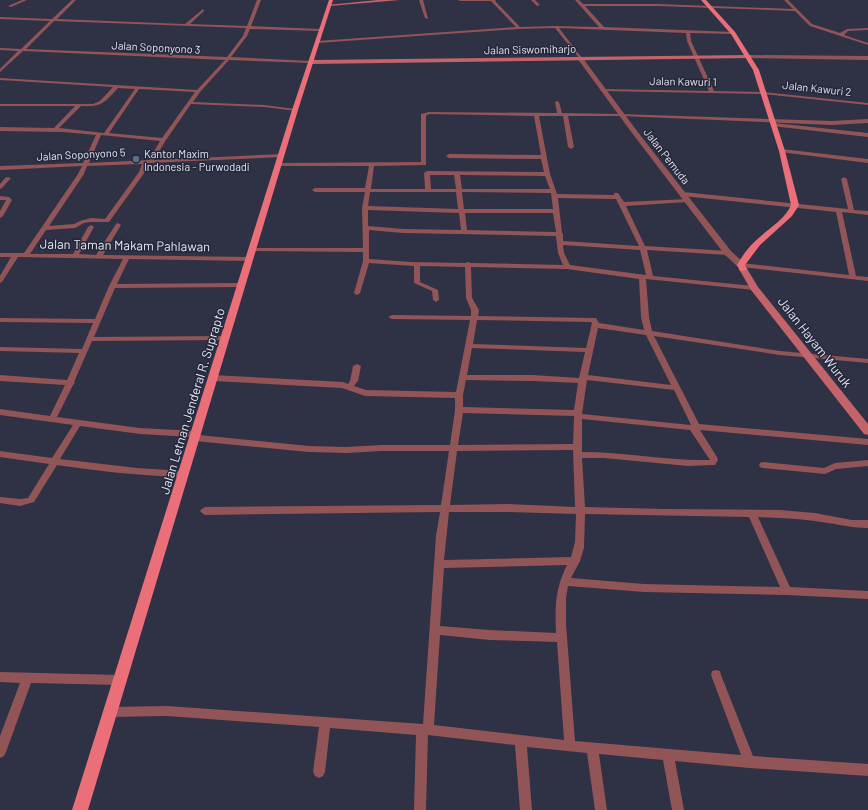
<svg xmlns="http://www.w3.org/2000/svg" width="868" height="810" font-family="Barlow,sans-serif">
	<style>
		.lines { fill: none; stroke-linecap: round; stroke-linejoin: round }
		.minor { fill: #915457; fill-rule: evenodd }
		.tertiary { fill: #915457; fill-rule: evenodd }
		.secondary { fill: #c3646b; fill-rule: evenodd }
		.primary { fill: #ea6f79; fill-rule: evenodd }
		.service-dot { fill: #5c6f8a; stroke: #25273a; stroke-width: 1.5 }
		.labels { text-anchor: middle; dominant-baseline: central; stroke-width: 3; stroke-linejoin: round; paint-order: stroke }
		.far-street-label { font-size: 11px; fill: #e5e7f4; stroke: #25273a }
		.far-poi-label { font-size: 11px; fill: #e5e7f4; stroke: #25273a; text-anchor: start }
		.street-label { font-size: 13px; fill: #e5e7f4; stroke: #25273a }
	</style>
	<rect width="100%" height="100%" fill="#2f3145"/>
	<g class="lines">
		<g class="minor">
			<polygon points="22,0 27,0 11,7 8,6"/>
			<path d="M72,0H76L57,19L185,24L203,9L204,11L190,24L247,26L257,0H261L251,26L321,29L323,30L321,31L250,29L247,36L231,57L311,61L313,62L311,63L229,60L200,92L193,102L264,105L295,109L297,110V111L264,107L191,104L166,140L154,160L282,154L284,155V157L148,163L145,172L109,222H91L84,223L75,228L46,230L30,254H73L88,227L91,225L94,227L79,254L96,255L116,224L118,223L121,225L103,255L249,257L252,259L249,261L129,259L117,284L241,283L244,285L241,287L115,288L94,337L225,336L229,338L225,340L92,341L74,382L75,383L73,385L57,417L140,428L196,431L199,432V435L309,446L347,447L381,445H450L455,410V398L365,396L342,388L213,381L209,378L213,375L343,382L348,384L350,381L353,366L357,364L361,366L358,381L354,386L366,390L456,392L470,320L392,319L388,317L392,315L471,316V310L466,298L465,267L420,266V282L438,290L439,300L436,302L433,300L432,291L414,283V266L369,263L360,293L357,295L355,294L354,293L363,261V252L250,251V249L252,248H363L362,208L365,192H315L312,190L315,188H365L369,166H279L277,165V163L421,162V114L429,112L557,113L555,102L557,101L559,102L562,113L620,114L832,121L868,119V123L832,125L620,116H568L574,147L571,149L568,147L563,116H539L550,174L557,194L614,195V193H618L624,202L689,199V201L687,202L626,206L645,246L728,251L731,253L728,255L647,250L653,276L754,286L757,288L754,290L646,279L649,317L652,331L780,351L868,359V363L780,355L654,336L699,424L868,439V445L700,430L717,457L718,460L715,465L688,466L604,458H582L585,507L665,509L780,510L815,513L852,520H868V528C849,528 833,523 815,521C796,518 777,518 758,517L790,587L868,591V599L787,595L644,592L568,586L566,598V624L575,741L741,755L711,675L712,671L716,670L720,671L721,675L753,756L868,764V776L749,768L675,761L684,810H672L663,760L599,754L607,810H595L587,753L527,747L532,810H520L515,745L428,735L426,810H414L416,735L330,728L325,772L323,776L319,778L315,776L313,772L319,727L167,716L110,717L106,716L104,712L106,708L110,707L167,706L423,724L436,536L440,512L205,515L202,513L200,511L202,509L205,507L441,505L449,451H381L347,453L309,452L195,441L192,440V437L140,434L80,426L60,459L137,468L183,471L186,472L187,474L186,476L183,477C141,476 99,471 57,465L34,502L20,506L0,503V497L20,499L28,498L49,464L0,457V451L52,458L73,425L0,415V409L50,416L65,385L0,381V375L67,380L79,353L0,351V347L82,349L93,323L0,322V318L95,319L109,286L123,259L18,257L2,282L0,283V276L11,257H0V253H24L78,174L82,166L0,170V166L83,163L96,135L63,132L0,131V127L54,128L75,106H0V104H93L100,101L113,87L0,80V78L197,90L225,60L23,51L0,72V69L18,51L0,50V48L21,49L50,21L0,19V17L52,19ZM54,21L246,28L243,36L227,57L26,49ZM118,88L135,89L104,133L59,128L81,106C102,107 104,103 118,88ZM139,89L195,92L162,138L109,133ZM429,114L534,116L541,155L449,154L446,156L449,158L541,159L544,172L427,171L424,173L425,189H371L374,166L426,165V116ZM101,135L160,141L149,160L89,163ZM142,164L139,172L105,219L91,218L80,221L74,224L49,226L84,174L87,166ZM430,175H454L456,189H431ZM460,175L545,176L550,189H462ZM370,192H456L458,209L368,206ZM462,192L551,193L553,209H464ZM558,198L616,199L639,246L563,241V234L562,233ZM368,210L459,213L461,230L403,229L368,226ZM465,213H553L556,232L467,230ZM369,230L403,233L556,236L558,253L563,265L471,263L468,262L465,263L411,262L369,259ZM563,245L640,250L646,275L570,265L564,253ZM471,267L567,269L639,279L641,317L644,330L599,323L596,318H593L478,316L479,310L472,298ZM477,320L591,322L592,323L586,348L473,344ZM598,328L646,335L671,385L588,375ZM472,348L585,352L579,378L533,375H467ZM466,380L533,381L578,383L574,410L463,407V395ZM587,380L674,390L691,425L582,414ZM463,413L574,416L573,444L458,445ZM582,419L690,430L710,460C667,461 625,452 582,452ZM573,450L575,507L508,504L450,505L457,451ZM449,512H508L576,514L575,542L571,557L444,560ZM585,514L749,517L780,587L644,584L571,578L580,561L584,548ZM567,565C555,589 555,606 556,633L490,630L440,626L444,568ZM440,635L490,640L557,642L564,740L434,725Z"/>
			<polygon points="419,0 423,0 428,19 425,18"/>
			<polygon points="458,0 496,0 495,1 520,27 556,26 599,27 575,0 579,0 583,4 658,4 793,9 784,0 788,0 812,24 840,33 847,29 868,28 868,30 848,31 844,35 868,43 868,45 810,26 795,11 658,6 585,6 604,27 734,32 733,34 690,33 691,41 714,91 763,92 868,103 868,105 763,94 602,91 600,90 602,89 709,91 687,41 686,33 559,28 582,58 580,59 555,28 519,29 317,43 315,42 317,41 516,27 491,1 460,1"/>
			<polygon points="531,0 535,0 540,5 537,6"/>
			<polygon points="774,123 868,133 868,137 772,126 771,125"/>
			<polygon points="782,149 868,159 868,163 780,152 780,150"/>
			<polygon points="6,177 11,178 2,188 0,189 0,184"/>
			<polygon points="844,177 847,179 854,210 868,211 868,215 842,212 856,276 868,277 868,281 741,267 738,265 741,263 849,275 836,212 683,196 680,194 683,192 848,209 841,179"/>
			<polygon points="0,196 9,197 12,200 3,216 0,218 0,211 6,200 0,200"/>
			<polygon points="868,460 868,466 836,469 825,474 763,468 760,467 759,465 760,463 763,462 824,468 835,463"/>
			<polygon points="0,672 120,675 124,676 125,680 124,684 120,685 31,683 6,752 4,756 0,758 0,736 20,683 0,682"/>
		</g>
		<g class="tertiary">
			<polygon points="749,55 868,56 868,60 747,58 747,56"/>
			<polygon points="578,57 582,57 637,131 731,251 744,263 744,267 738,267 725,255 632,133 577,58"/>
		</g>
		<g class="secondary">
			<polygon points="378,0 400,0 329,6 327,5"/>
			<polygon points="749,55 751,56 751,58 311,64 308,62 311,60"/>
			<polygon points="740,267 746,267 758,287 868,424 868,435 864,434 751,290 739,269"/>
		</g>
		<g class="primary">
			<polygon points="329,0 333,0 298,110 88,810 72,810 292,110"/>
			<path d="M701,0H706L735,32L759,70L785,151L799,205L792,216L760,245L745,265L747,269L743,271H740L737,265C743,254 751,244 761,236C771,227 786,218 791,205L779,151L753,70L731,34Z"/>
		</g>
	</g>
	<circle class="service-dot" cx="136" cy="159" r="4"/>
	<g class="labels">
		<g class="far-street-label">
			<text transform="translate(156 47) rotate(3)">Jalan Soponyono 3</text>
			<text transform="translate(530 49) rotate(-1)">Jalan Siswomiharjo</text>
			<text transform="translate(683 81) rotate(1)">Jalan Kawuri 1</text>
			<text transform="translate(817 88) rotate(6)">Jalan Kawuri 2</text>
			<text transform="translate(81 154) rotate(-3)">Jalan Soponyono 5</text>
			<text transform="translate(667 156) rotate(52)">Jalan Pemuda</text>
		</g>
		<g class="far-poi-label">
			<text x="144" y="153">Kantor Maxim<tspan x="144" dy="13">Indonesia - Purwodadi</tspan></text>
		</g>
		<g class="street-label">
			<text transform="translate(125 245) rotate(1)">Jalan Taman Makam Pahlawan</text>
			<text transform="translate(815 342) rotate(52)">Jalan Hayam Wuruk</text>
			<text transform="translate(192 401) rotate(-73)">Jalan Letnan Jenderal R. Suprapto</text>
		</g>
	</g>
</svg>
